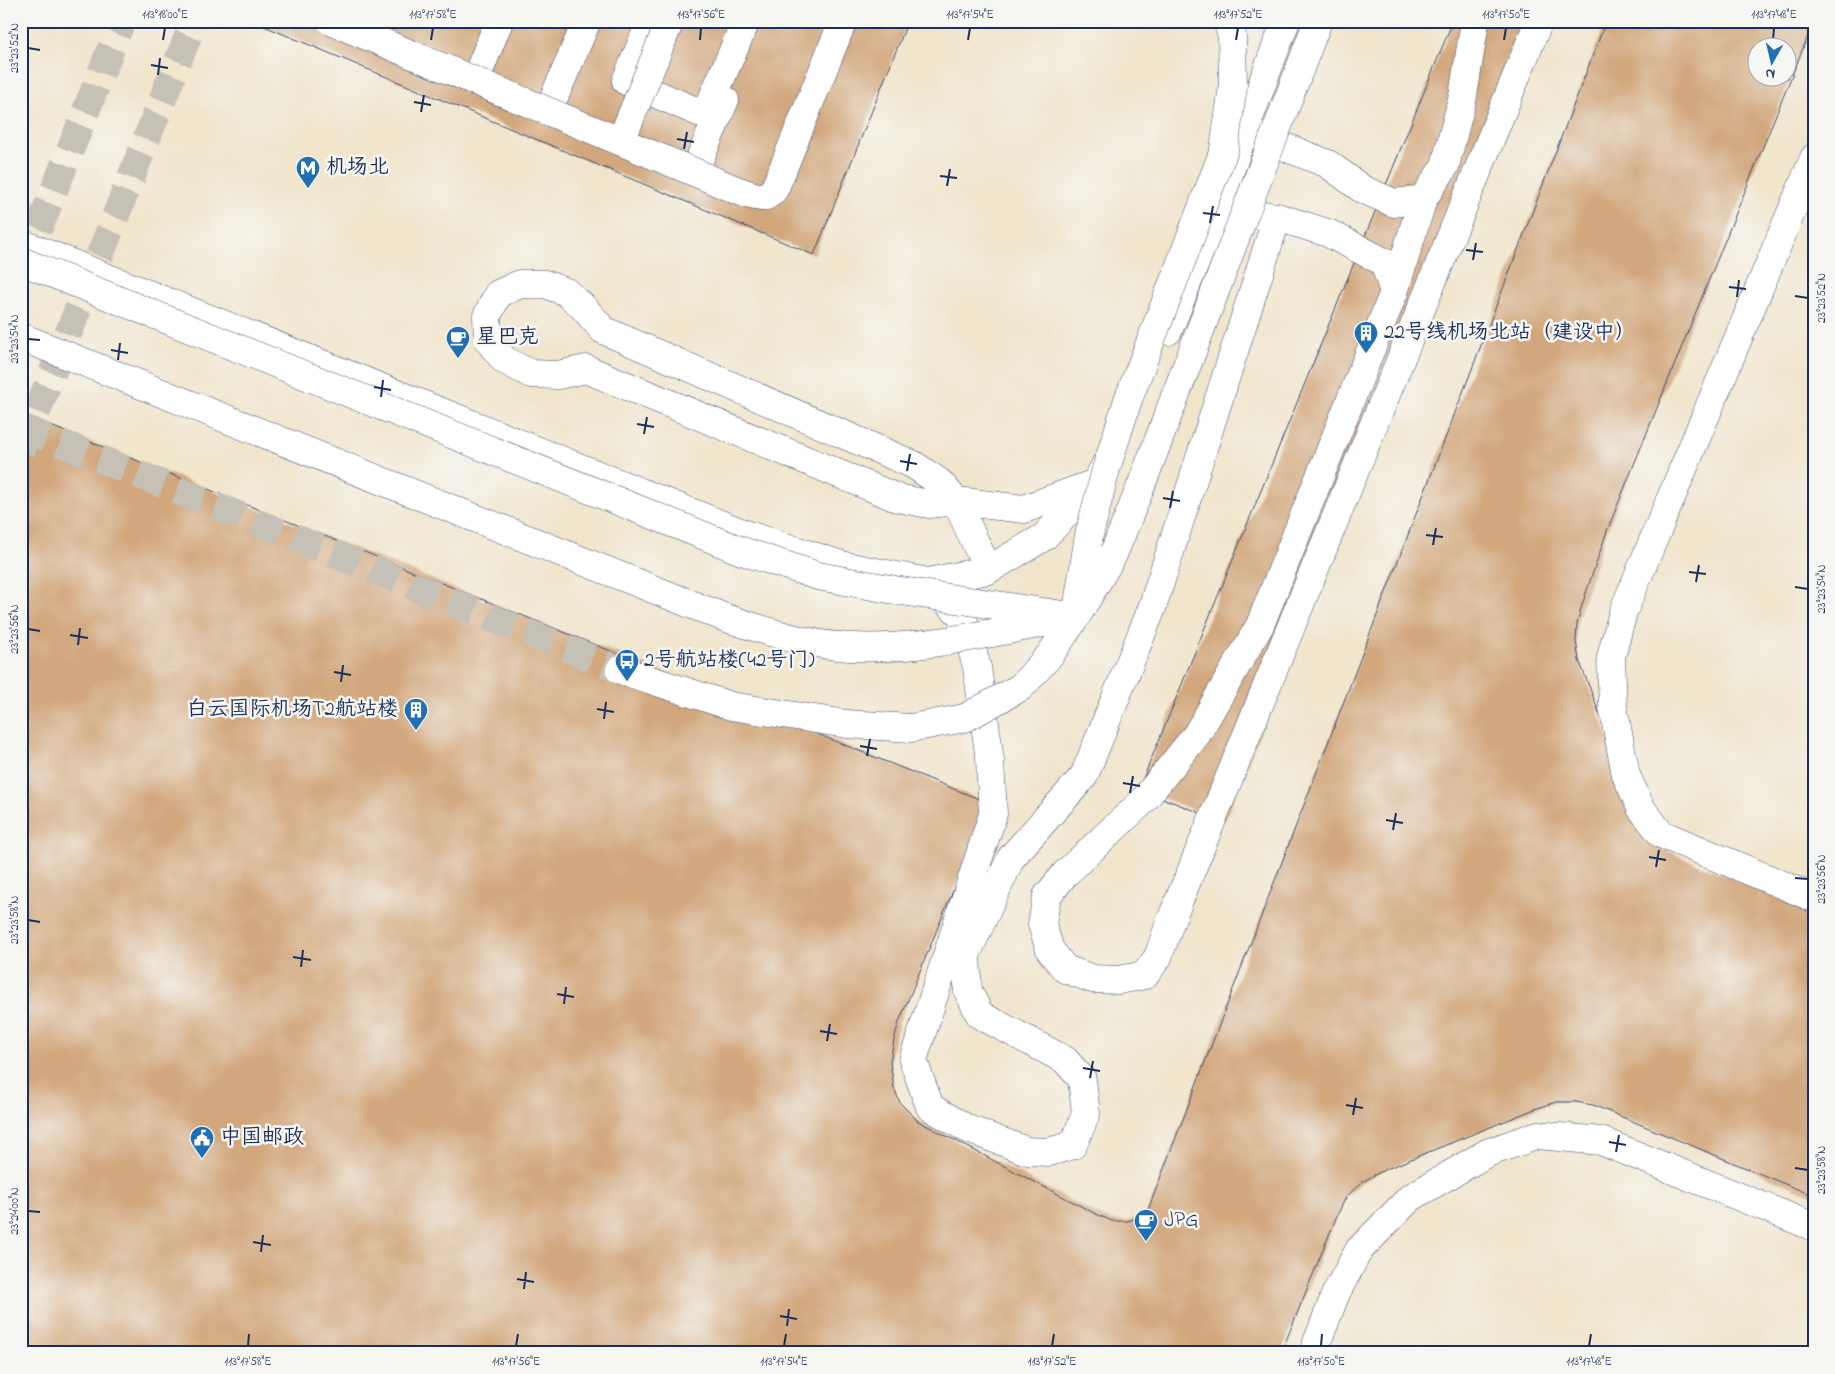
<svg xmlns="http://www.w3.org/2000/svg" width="1835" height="1374" font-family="'Indie Flower','LXGW WenKai TC',sans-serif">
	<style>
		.building { fill: #d2a77d; fill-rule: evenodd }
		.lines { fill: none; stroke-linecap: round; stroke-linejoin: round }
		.major-tunnel { stroke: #c6c1b6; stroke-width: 28; stroke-dasharray: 28 14; stroke-linecap: butt }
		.highway-tunnel { stroke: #c6c1b6; stroke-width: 28; stroke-dasharray: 28 14; stroke-linecap: butt }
		.minor-casing { stroke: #3b4a6e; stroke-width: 29 }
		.minor { stroke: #fff; stroke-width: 28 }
		.minor-bridge-casing { stroke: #3b4a6e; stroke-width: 29; stroke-linecap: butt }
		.major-bridge-casing { stroke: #3b4a6e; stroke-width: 29; stroke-linecap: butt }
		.minor-bridge { stroke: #fff; stroke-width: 28 }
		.major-bridge { stroke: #fff; stroke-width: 28 }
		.ticks { fill: none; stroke: #1b2f5e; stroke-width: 2 }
		.labels { text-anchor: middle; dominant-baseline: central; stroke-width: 5; stroke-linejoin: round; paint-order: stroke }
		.poi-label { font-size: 21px; fill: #1b2f5e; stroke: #f6f6f2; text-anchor: start }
		.neatline { fill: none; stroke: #1b2f5e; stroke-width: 2 }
		.ticks-label { font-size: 12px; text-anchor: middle; fill: #1b2f5e }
	</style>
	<rect width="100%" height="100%" fill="#f6f6f2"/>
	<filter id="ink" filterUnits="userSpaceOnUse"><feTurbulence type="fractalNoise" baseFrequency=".02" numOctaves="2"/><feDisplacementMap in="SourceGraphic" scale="10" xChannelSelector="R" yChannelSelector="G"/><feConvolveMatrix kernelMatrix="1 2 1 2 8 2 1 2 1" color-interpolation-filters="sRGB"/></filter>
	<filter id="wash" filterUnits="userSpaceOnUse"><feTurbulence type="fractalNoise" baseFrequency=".0096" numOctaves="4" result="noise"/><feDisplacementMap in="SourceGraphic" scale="20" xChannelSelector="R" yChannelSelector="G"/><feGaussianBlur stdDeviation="1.12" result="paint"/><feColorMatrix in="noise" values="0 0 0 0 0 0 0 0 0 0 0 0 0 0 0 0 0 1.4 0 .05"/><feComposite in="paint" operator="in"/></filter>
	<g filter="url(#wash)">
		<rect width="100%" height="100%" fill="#f1e5cc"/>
		<g id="blocks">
			<g class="building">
				<polygon points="252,21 908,21 814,255"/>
				<polygon points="1453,21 1551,21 1224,822 1139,789"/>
				<path d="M1606,21H1814L1607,531L1582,605L1577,624L1576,641L1579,660L1640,820L1663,849L1814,913V1196L1593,1105L1576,1102H1556L1535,1109L1384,1170L1362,1182L1346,1197L1336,1218L1281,1353H21V414L989,803L899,1022L894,1040L890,1062L894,1088L900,1103L918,1121L1096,1214L1112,1221H1128L1146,1215ZM1758,48H1788V78H1758Z"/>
			</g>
		</g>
	</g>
	<g filter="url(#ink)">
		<use href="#blocks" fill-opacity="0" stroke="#3b4a6e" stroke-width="1"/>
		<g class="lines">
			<polyline class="major-tunnel" points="21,427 620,670"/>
			<g class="highway-tunnel">
				<polyline points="23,268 122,21"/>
				<polyline points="21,451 194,21"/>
			</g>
			<defs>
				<g id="minor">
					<polyline points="651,21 626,81 705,115 746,21"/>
					<polyline points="475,81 499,21"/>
					<polyline points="548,111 587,21"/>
					<polyline points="1250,133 1328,164 1362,189 1394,203 1423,199 1445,166 1463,96 1475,21"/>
					<polyline points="1814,158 1623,612 1611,657 1613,707 1626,775 1641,808 1661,834 1814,898"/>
					<polyline points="694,172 725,100"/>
					<polyline points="1217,209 1277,217 1328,233 1384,262 1394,292 1260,625 1197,734 1143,801 1065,874 1047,896 1042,924 1050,950 1065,969 1093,979 1119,980 1145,975 1158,957 1171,920 1539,21"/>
					<polyline points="21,243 745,534 845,566 928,582 988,570 1044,537 1096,483 1105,465"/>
					<polyline points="1394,292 1423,199"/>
					<polyline points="1168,331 1217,209 1244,131 1286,21"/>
					<polyline points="988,570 956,501 939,482 914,465 603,330 583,307 566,292 545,284 520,284 498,294 487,316 488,340 504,360 531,374 558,375 586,369 897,498 929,504 956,501 1024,509 1090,485"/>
					<polyline points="932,587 962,616 977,667 990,760 993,814 913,1060 930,1107 968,1129 1027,1151 1049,1152 1073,1145 1086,1114 1082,1079 1065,1060 980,1015 968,991 966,955 1011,858 1084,776 1152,608 1277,217"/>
					<polyline points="1313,1353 1336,1293 1359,1250 1410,1198 1487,1153 1538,1135 1601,1141 1814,1227"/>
				</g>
			</defs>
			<use href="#minor" class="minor-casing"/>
			<use href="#minor" class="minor"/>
			<defs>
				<g id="minor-bridge">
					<path d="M331,21L694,172C709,178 749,198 763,197C768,196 772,192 775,188L843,21"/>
					<polyline points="621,141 670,21"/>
					<polyline points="1076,617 1089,535 1106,469 1128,400 1224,150 1233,86 1232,36 1227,21"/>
				</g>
				<g id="major-bridge">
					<polyline points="21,261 742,551 818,576 895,590 1076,617"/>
					<path d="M21,337L723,617C760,629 797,642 837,646C910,653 983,634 1055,621"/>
					<polyline points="620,670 731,706 847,724 911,728 965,718 1021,687 1049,656 1076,617 1113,555 1141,486 1318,21"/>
				</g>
			</defs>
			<use href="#minor-bridge" class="minor-bridge-casing"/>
			<use href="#major-bridge" class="major-bridge-casing"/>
			<use href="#minor-bridge" class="minor-bridge"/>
			<use href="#major-bridge" class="major-bridge"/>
		</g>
	</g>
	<path class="ticks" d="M163,40L165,28M431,40L433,28M700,40L701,28M968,40L970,28M1236,40L1238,28M1504,40L1506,28M1773,40L1774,28M28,48L40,50M151,65L168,68M158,75L160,58M414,102L431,105M421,112L424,95M677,139L694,142M684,149L687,132M940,176L957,178M947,186L950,169M1203,213L1220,215M1210,223L1213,206M1466,250L1483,252M1473,260L1476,243M1729,287L1746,289M1795,296L1808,298M1737,297L1739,280M28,339L40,340M111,350L128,353M118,360L120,343M374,387L391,390M381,397L383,380M637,424L654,427M644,434L647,417M900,461L917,464M907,471L910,454M1163,498L1180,501M1170,508L1173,491M1426,535L1443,537M1433,545L1436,528M1689,572L1706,574M1696,582L1699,565M1795,587L1808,589M28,629L40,631M70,635L88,638M78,645L80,628M334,672L351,675M341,682L343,665M597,709L614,712M604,719L606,702M860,746L877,749M867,756L870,739M1123,783L1140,786M1130,793L1133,776M1386,820L1403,823M1393,830L1396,813M1649,857L1666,860M1656,867L1659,850M1795,878L1808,879M28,920L40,922M293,957L311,960M301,967L303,950M557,994L574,997M564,1004L566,987M820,1031L837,1034M827,1041L830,1024M1083,1068L1100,1071M1090,1078L1093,1061M1346,1105L1363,1108M1353,1115L1356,1098M1609,1142L1626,1145M1616,1152L1619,1135M1795,1168L1808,1170M28,1211L40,1212M253,1242L271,1245M261,1252L263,1235M517,1279L534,1282M524,1289L526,1272M780,1316L797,1319M787,1326L789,1309M248,1346L249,1334M516,1346L518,1334M784,1346L786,1334M1052,1346L1054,1334M1321,1346L1322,1334M1589,1346L1591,1334"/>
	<defs>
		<symbol id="metro-pin" viewBox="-11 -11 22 30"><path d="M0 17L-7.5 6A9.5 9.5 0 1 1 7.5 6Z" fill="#1f6fb2" stroke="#f6f6f2"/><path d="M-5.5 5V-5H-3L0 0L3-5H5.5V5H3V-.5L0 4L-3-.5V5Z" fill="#fff"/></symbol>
		<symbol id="building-pin" viewBox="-11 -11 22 30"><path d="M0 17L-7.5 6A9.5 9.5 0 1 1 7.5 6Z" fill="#1f6fb2" stroke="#f6f6f2"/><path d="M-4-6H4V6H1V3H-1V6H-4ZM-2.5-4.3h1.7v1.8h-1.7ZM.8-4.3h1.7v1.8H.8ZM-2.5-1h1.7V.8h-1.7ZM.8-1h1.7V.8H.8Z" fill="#fff"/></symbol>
		<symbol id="cafe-pin" viewBox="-11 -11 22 30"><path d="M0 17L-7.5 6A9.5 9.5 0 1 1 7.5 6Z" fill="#1f6fb2" stroke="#f6f6f2"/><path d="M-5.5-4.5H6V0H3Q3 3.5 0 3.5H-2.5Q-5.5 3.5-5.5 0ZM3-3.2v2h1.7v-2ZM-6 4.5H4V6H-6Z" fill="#fff"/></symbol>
		<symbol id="bus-pin" viewBox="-11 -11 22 30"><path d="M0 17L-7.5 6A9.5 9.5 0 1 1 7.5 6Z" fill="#1f6fb2" stroke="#f6f6f2"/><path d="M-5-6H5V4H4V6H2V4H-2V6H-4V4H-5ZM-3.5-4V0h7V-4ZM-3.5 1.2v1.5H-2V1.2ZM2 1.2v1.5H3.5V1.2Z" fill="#fff"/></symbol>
		<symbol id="civic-pin" viewBox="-11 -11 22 30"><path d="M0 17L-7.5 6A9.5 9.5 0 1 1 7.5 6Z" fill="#1f6fb2" stroke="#f6f6f2"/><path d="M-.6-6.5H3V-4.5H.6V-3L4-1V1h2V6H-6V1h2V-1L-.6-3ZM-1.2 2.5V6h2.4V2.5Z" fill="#fff"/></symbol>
	</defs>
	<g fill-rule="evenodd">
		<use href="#metro-pin" x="294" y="154" width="28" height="38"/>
		<use href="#building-pin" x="1352" y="319" width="28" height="38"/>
		<use href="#cafe-pin" x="444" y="324" width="28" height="38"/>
		<use href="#bus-pin" x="613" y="647" width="28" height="38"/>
		<use href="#building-pin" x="402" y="696" width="28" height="38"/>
		<use href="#civic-pin" x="188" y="1124" width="28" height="38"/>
		<use href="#cafe-pin" x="1132" y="1207" width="28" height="38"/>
	</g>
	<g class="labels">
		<g class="poi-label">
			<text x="326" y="168">机场北</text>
			<text x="1384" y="333">22号线机场北站（建设中）</text>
			<text x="476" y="338">星巴克</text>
			<text x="644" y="661">2号航站楼(42号门)</text>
			<text x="398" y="710" text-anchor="end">白云国际机场T2航站楼</text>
			<text x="220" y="1138">中国邮政</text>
			<text x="1164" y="1221">JPG</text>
		</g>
	</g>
	<rect width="1835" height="1374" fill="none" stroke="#f6f6f2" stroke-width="55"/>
	<g transform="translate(1772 62) rotate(188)"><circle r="24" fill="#f6f6f2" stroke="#9ea6b7"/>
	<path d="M0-4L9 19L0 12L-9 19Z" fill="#1f6fb2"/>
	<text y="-8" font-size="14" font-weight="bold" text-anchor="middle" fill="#1b2f5e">N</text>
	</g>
	<rect x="28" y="28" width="1780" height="1318" class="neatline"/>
	<g class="ticks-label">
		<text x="165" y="18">113°18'00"E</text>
		<text x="433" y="18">113°17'58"E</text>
		<text x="701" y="18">113°17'56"E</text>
		<text x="970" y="18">113°17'54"E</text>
		<text x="1238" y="18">113°17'52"E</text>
		<text x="1506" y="18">113°17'50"E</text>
		<text x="1774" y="18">113°17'48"E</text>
		<text transform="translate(14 48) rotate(-90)" y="4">23°23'52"N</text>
		<text transform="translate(1821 298) rotate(-90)" y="4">23°23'52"N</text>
		<text transform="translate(14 339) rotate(-90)" y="4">23°23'54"N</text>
		<text transform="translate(1821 589) rotate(-90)" y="4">23°23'54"N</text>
		<text transform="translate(14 629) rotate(-90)" y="4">23°23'56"N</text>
		<text transform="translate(1821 879) rotate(-90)" y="4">23°23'56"N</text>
		<text transform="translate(14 920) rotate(-90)" y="4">23°23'58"N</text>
		<text transform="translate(1821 1170) rotate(-90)" y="4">23°23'58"N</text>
		<text transform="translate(14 1211) rotate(-90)" y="4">23°24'00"N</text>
		<text x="248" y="1365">113°17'58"E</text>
		<text x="516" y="1365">113°17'56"E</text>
		<text x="784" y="1365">113°17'54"E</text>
		<text x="1052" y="1365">113°17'52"E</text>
		<text x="1321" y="1365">113°17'50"E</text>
		<text x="1589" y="1365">113°17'48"E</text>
	</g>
</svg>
